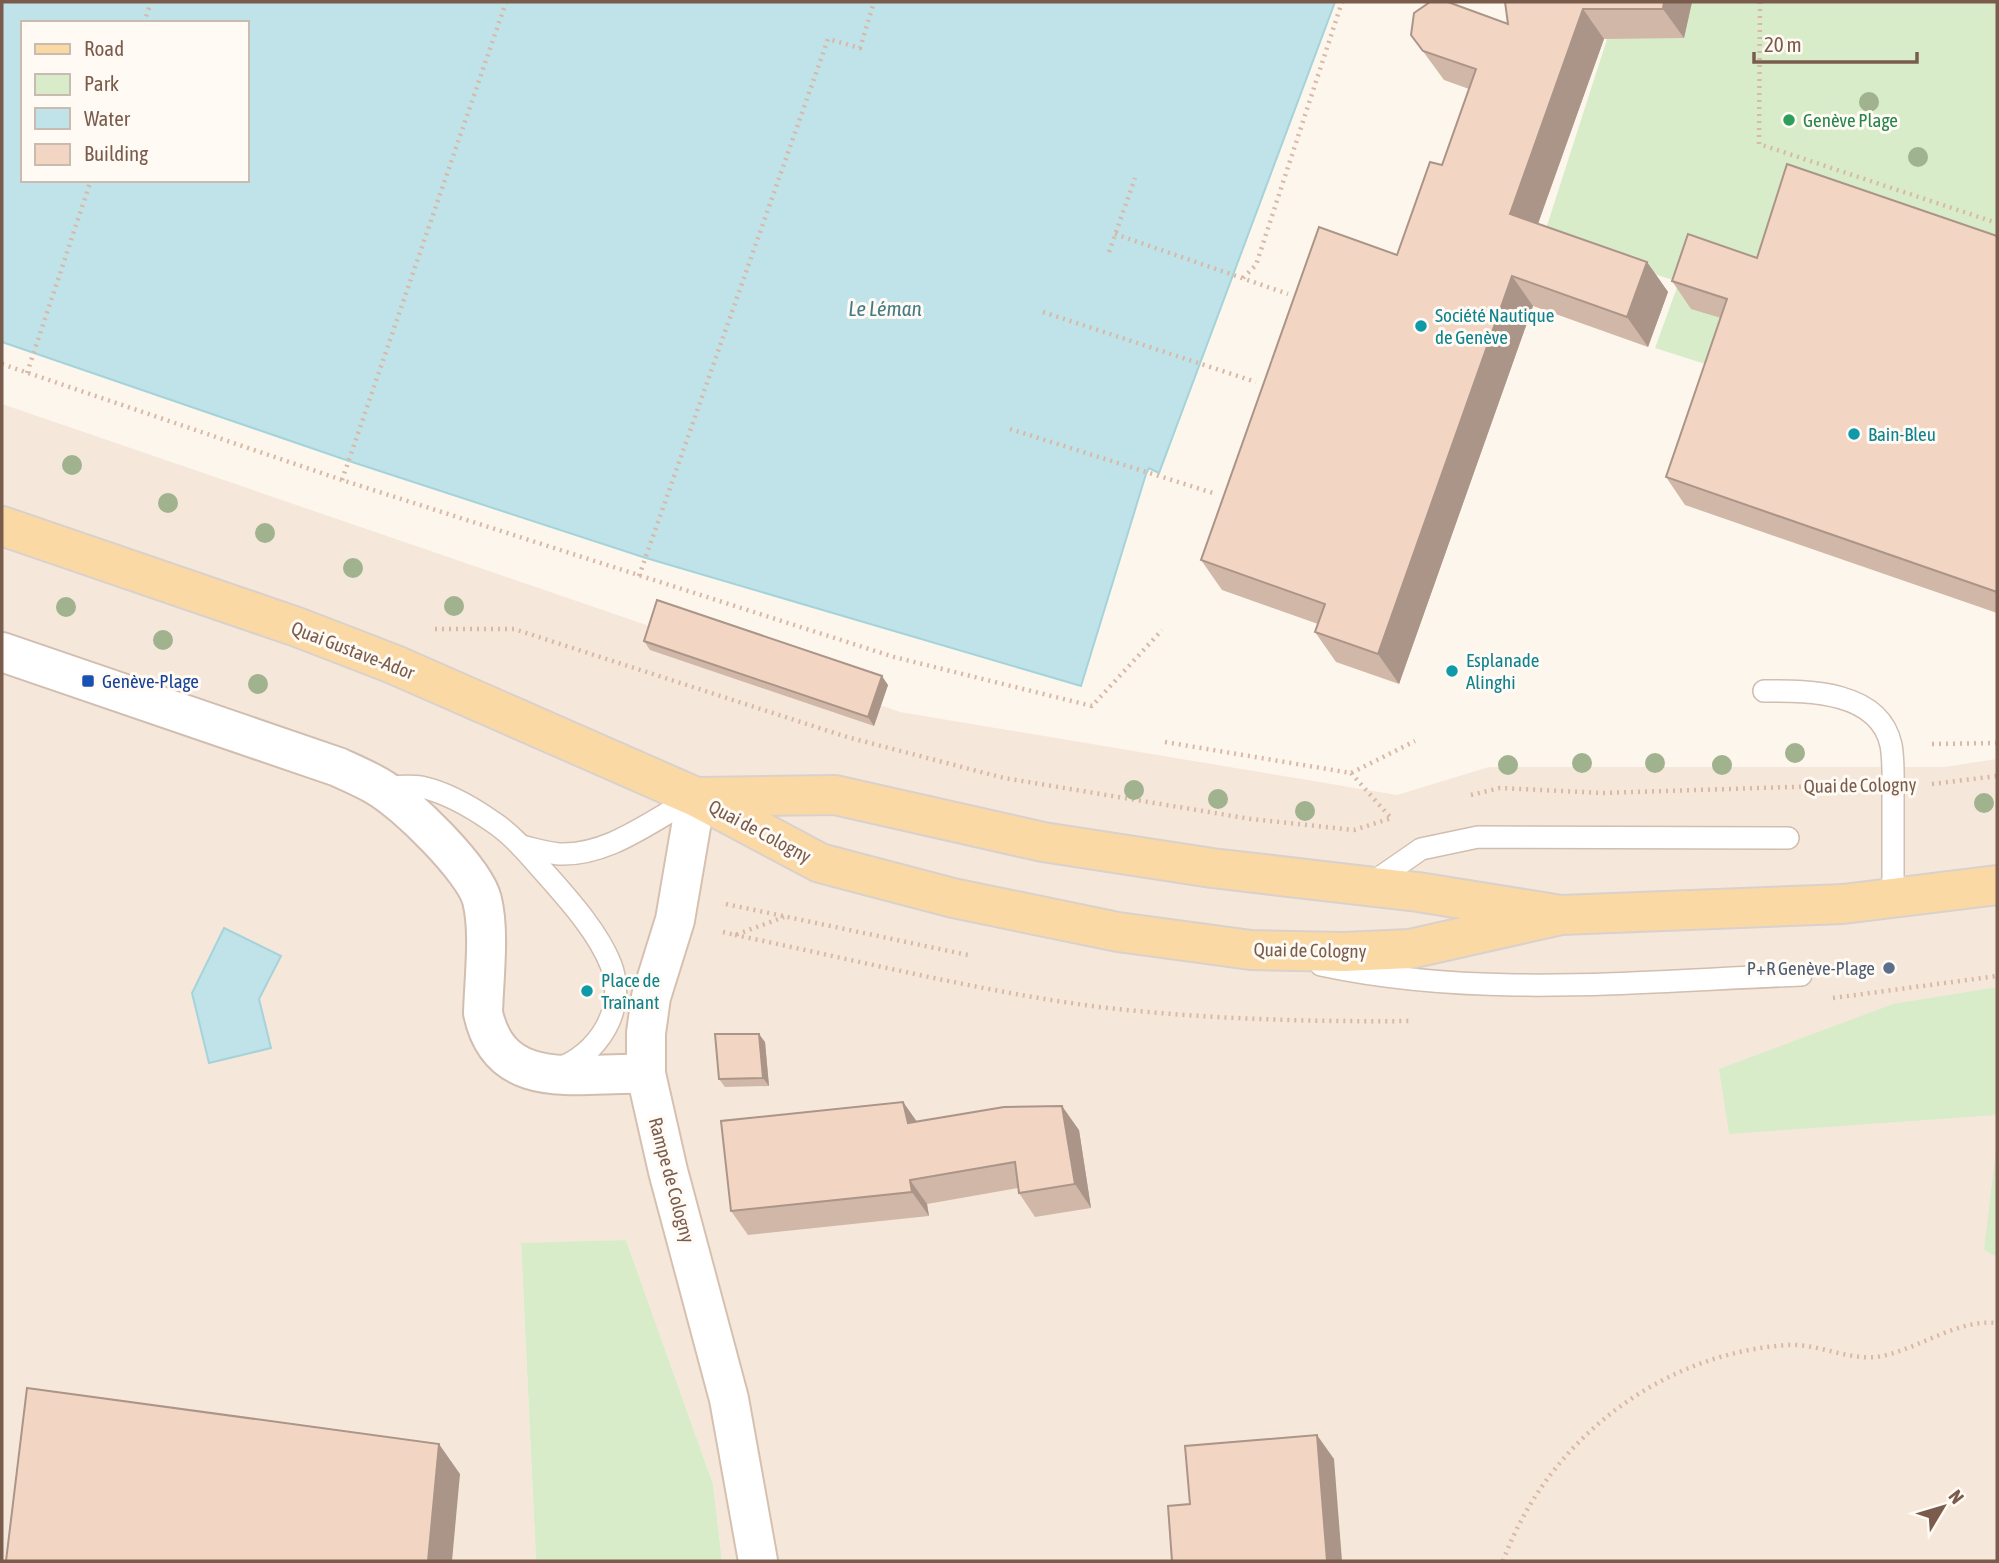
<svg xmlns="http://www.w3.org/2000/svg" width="1999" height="1563" font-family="'Asap Condensed',sans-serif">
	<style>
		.residential { fill: #f5e8da }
		.green { fill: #d8ecc9 }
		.water { fill: #bfe3e8; stroke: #a5d3da; stroke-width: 2; fill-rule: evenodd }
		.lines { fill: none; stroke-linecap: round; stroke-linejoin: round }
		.lane-casing { stroke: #d1beb0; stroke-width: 24 }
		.street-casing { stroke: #d1beb0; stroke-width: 42 }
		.secondary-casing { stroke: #d6c0b0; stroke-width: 42 }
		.primary-casing { stroke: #dad1cd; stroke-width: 42 }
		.path { stroke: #d9b8a5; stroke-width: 4.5; stroke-dasharray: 2 5; stroke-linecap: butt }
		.lane { stroke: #fff; stroke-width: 21 }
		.street { stroke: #fff; stroke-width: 38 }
		.secondary { stroke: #fff; stroke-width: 38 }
		.primary { stroke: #fbd9a5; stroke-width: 38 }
		.tree { fill: #a0b28e }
		.wall { fill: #d1b7a8 }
		.shaded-wall { fill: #aa9588 }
		.building { fill: #f3d5c3; stroke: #aa9588; stroke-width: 2 }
		.leisure-dot { fill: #2e9e5b; stroke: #fffaf3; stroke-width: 2.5 }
		.culture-dot { fill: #0f9aa8; stroke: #fffaf3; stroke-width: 2.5 }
		.transit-dot { fill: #1a4fb4; stroke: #fffaf3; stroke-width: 2.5 }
		.service-dot { fill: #5c6f8a; stroke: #fffaf3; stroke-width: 2.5 }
		.labels { text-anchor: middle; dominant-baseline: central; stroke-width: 6; stroke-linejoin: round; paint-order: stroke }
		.leisure-label { font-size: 19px; fill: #27864d; stroke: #fffaf3; text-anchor: start }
		.culture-label { font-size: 19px; fill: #0d838f; stroke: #fffaf3; text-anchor: start }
		.street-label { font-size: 19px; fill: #7a5c4d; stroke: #fffaf3 }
		.transit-label { font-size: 19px; fill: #164399; stroke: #fffaf3; text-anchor: start }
		.service-label { font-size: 19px; fill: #4e5e75; stroke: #fffaf3; text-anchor: end }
		.water-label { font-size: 21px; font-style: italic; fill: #437c86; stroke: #fffaf3 }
	</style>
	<rect width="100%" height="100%" fill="#fdf6ec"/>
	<polygon class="residential" points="2,404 900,712 1397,795 1489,767 1944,767 1997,759 1997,1561 722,1561 713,1484 626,1240 521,1244 536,1561 2,1561"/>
	<g class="green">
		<polygon points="1619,2 1997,2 1997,457 1655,348 1679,282 1543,238"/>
		<polygon points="1997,987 1997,1115 1729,1134 1719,1069 1893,1004"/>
		<polygon points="1997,1141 1997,1257 1984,1250"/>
		<polygon points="626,1240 713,1484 722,1561 536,1561 521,1243"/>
	</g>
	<g class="water">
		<path d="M2,2H1335L1159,473L1149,468L1146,474L1081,686L646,558L349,461L2,342ZM23,23H247V180H23Z"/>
		<polygon points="224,928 281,956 259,999 271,1048 209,1063 192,993"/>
	</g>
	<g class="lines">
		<defs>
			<g id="lane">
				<path d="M1764,691C1807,691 1879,690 1891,745C1894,761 1893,781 1893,798C1893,832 1893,866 1893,900"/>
				<path d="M384,787C396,787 409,785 421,787C445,792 473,808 493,822C513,835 530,856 546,874C569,900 598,932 611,965C627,1010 599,1054 555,1070"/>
				<path d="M521,846C534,849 547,853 559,854C610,856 653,819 696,797"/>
				<polyline points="1369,885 1421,849 1478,837 1788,838"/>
				<path d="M1321,965C1479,999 1641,981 1801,975"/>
			</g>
			<path id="street" d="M2,652L338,767C351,773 365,779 377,786C404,801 475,870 482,900C490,931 484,979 483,1013C501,1096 582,1071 646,1074"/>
			<polyline id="secondary" points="696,797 675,920 651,997 646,1033 646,1074 668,1171 729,1399 758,1561"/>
			<g id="primary">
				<polyline points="2,526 297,627 393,664 696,797 820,863 953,898 1118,932 1251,950 1343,952 1410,949 1561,915"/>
				<polyline points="698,797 835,795 1043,842 1212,868 1418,892 1561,915 1843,904 1997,885"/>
			</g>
		</defs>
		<use href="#lane" class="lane-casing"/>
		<use href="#street" class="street-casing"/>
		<use href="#secondary" class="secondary-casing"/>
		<use href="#primary" class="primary-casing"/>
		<g class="path">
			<polyline points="1760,2 1759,144 1997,223"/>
			<polyline points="144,23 151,2"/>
			<polyline points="1115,234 1288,294"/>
			<polyline points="1109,252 1135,178"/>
			<polyline points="1243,278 1256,265 1342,2"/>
			<polyline points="1043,312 1256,382"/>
			<polyline points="2,364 342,480 894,657 1092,706 1162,630"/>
			<polyline points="27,373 91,180"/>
			<polyline points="1010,429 1213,493"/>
			<polyline points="342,480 506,2"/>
			<polyline points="639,576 828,39 860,48 874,2"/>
			<polyline points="435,629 514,629 847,737 1004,778 1251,819 1354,830 1392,818"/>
			<polyline points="1165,742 1351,773 1415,741"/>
			<polyline points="1932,744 1997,743"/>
			<polyline points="1351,773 1391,818"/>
			<polyline points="1932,784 1997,776"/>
			<polyline points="1471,795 1500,788 1603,793 1853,785"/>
			<polyline points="726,904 968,955"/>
			<polyline points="723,932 735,935 784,917"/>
			<path d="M735,935C856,960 977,991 1099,1007C1204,1019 1307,1022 1412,1021"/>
			<polyline points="1833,998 1997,976"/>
			<path d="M1503,1561C1547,1442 1658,1354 1787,1345C1817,1343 1846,1360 1876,1357C1917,1351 1955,1319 1997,1323"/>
		</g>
		<use href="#lane" class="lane"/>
		<use href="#street" class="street"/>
		<use href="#secondary" class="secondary"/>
		<use href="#primary" class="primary"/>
	</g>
	<g class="tree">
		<circle cx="1869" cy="102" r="10"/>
		<circle cx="1918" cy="157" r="10"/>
		<circle cx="72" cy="465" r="10"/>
		<circle cx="168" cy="503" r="10"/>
		<circle cx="265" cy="533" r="10"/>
		<circle cx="353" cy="568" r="10"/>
		<circle cx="454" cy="606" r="10"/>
		<circle cx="66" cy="607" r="10"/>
		<circle cx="163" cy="640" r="10"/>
		<circle cx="258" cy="684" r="10"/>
		<circle cx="1795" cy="753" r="10"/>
		<circle cx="1582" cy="763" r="10"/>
		<circle cx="1655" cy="763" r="10"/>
		<circle cx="1508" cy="765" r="10"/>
		<circle cx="1722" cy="765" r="10"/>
		<circle cx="1134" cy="790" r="10"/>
		<circle cx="1218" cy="799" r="10"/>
		<circle cx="1984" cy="803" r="10"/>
		<circle cx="1305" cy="811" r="10"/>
	</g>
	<g class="wall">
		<polygon points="1505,2 1692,2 1684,38 1604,39 1538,224 1647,262 1668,292 1648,347 1533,306 1399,684 1336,662 1315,632 1318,624 1222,590 1201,560 1397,255 1442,165 1469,89 1444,80 1411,35 1508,24"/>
		<polygon points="1997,236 1997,613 1685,505 1666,477 1721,318 1691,309 1672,281 1757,258"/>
		<polygon points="644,641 888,685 874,726 650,650"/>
		<polygon points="765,1042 769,1086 725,1087 719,1079"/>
		<polygon points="903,1102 916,1121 1079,1130 1091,1208 1035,1217 1019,1193 1018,1188 927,1204 929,1216 748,1235 731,1211"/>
	</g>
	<g class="shaded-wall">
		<polygon points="1664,2 1692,2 1684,38 1663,9"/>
		<polygon points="1583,9 1604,39 1531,243 1510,214"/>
		<polygon points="1647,262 1668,292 1648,347 1627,317"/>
		<polygon points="1512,276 1533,306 1399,684 1378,654"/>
		<polygon points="882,676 888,685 874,726 868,717"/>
		<polygon points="759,1034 765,1042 769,1086 763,1078"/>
		<polygon points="903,1102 920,1126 908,1123"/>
		<polygon points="1062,1106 1079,1130 1091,1208 1075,1184"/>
		<polygon points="910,1180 927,1204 929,1216 912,1192"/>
		<polygon points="1317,1435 1334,1459 1342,1561 1327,1561"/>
		<polygon points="439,1444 460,1474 452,1561 428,1561"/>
	</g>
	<g class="building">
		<polygon points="1430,2 1448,2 1508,24 1505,2 1664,2 1663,9 1583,9 1510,214 1647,262 1627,317 1512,276 1378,654 1315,632 1325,604 1201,560 1319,227 1397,255 1430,162 1442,165 1476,69 1423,51 1411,35 1414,13"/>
		<polygon points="1787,164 1997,236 1997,592 1666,477 1727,299 1672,281 1688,234 1757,258"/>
		<polygon points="657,600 882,676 868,717 644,641"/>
		<polygon points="715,1034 759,1034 763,1078 719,1079"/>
		<polygon points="903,1102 908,1123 1004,1107 1062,1106 1075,1184 1019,1193 1015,1162 910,1180 912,1192 731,1211 721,1121"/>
		<polygon points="27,1388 439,1444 428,1561 6,1561"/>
		<polygon points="1317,1435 1327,1561 1172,1561 1168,1506 1190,1504 1185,1446"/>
	</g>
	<circle class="leisure-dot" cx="1789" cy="120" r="7"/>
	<g class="culture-dot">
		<circle cx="1421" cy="326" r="7"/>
		<circle cx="1854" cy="434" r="7"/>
		<circle cx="1452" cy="671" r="7"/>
		<circle cx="587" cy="991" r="7"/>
	</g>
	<rect class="transit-dot" x="81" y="674" width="14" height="14" rx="3.5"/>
	<circle class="service-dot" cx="1889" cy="968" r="7"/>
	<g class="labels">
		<g class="leisure-label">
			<text x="1803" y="120">Genève Plage</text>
		</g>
		<g class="culture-label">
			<text x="1435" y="315">Société Nautique<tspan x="1435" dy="22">de Genève</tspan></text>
			<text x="1868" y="434">Bain-Bleu</text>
			<text x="1466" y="660">Esplanade<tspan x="1466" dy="22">Alinghi</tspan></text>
			<text x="601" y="980">Place de<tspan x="601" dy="22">Traînant</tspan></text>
		</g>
		<g class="street-label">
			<text transform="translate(353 650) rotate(21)">Quai Gustave-Ador</text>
			<text transform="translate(1860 785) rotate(-1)">Quai de Cologny</text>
			<text transform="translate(760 831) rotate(28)">Quai de Cologny</text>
			<text transform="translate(1310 950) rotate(1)">Quai de Cologny</text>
			<text transform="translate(672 1180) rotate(75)">Rampe de Cologny</text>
		</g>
		<g class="transit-label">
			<text x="102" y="681">Genève-Plage</text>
		</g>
		<g class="service-label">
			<text x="1875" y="968">P+R Genève-Plage</text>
		</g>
		<g class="water-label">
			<text x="885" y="308">Le Léman</text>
		</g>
	</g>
	<rect width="1999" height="1563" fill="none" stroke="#7a5c4d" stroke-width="7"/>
	<rect x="21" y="21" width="228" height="161" fill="#fffaf3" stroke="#cabbb1" stroke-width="2"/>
	<rect x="35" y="44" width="35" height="10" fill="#fbd9a5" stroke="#cabbb1" stroke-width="2"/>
	<text x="84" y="56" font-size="21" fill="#7a5c4d">Road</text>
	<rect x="35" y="74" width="35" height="21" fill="#d8ecc9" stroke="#cabbb1" stroke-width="2"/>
	<text x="84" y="91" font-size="21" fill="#7a5c4d">Park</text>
	<rect x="35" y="108" width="35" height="21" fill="#bfe3e8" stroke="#cabbb1" stroke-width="2"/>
	<text x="84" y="126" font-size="21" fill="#7a5c4d">Water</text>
	<rect x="35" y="144" width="35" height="21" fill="#f3d5c3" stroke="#cabbb1" stroke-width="2"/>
	<text x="84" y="161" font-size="21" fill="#7a5c4d">Building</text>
	<g transform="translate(1943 1507) rotate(52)" stroke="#fffaf3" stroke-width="5" paint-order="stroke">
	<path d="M0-5L12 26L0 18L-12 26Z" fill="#7a5c4d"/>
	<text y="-10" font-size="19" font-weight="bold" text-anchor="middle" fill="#7a5c4d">N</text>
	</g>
	<path d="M1754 52v10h163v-10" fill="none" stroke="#7a5c4d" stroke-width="3.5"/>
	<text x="1764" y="52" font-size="21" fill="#7a5c4d" stroke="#fffaf3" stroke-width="5" paint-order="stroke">20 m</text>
</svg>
